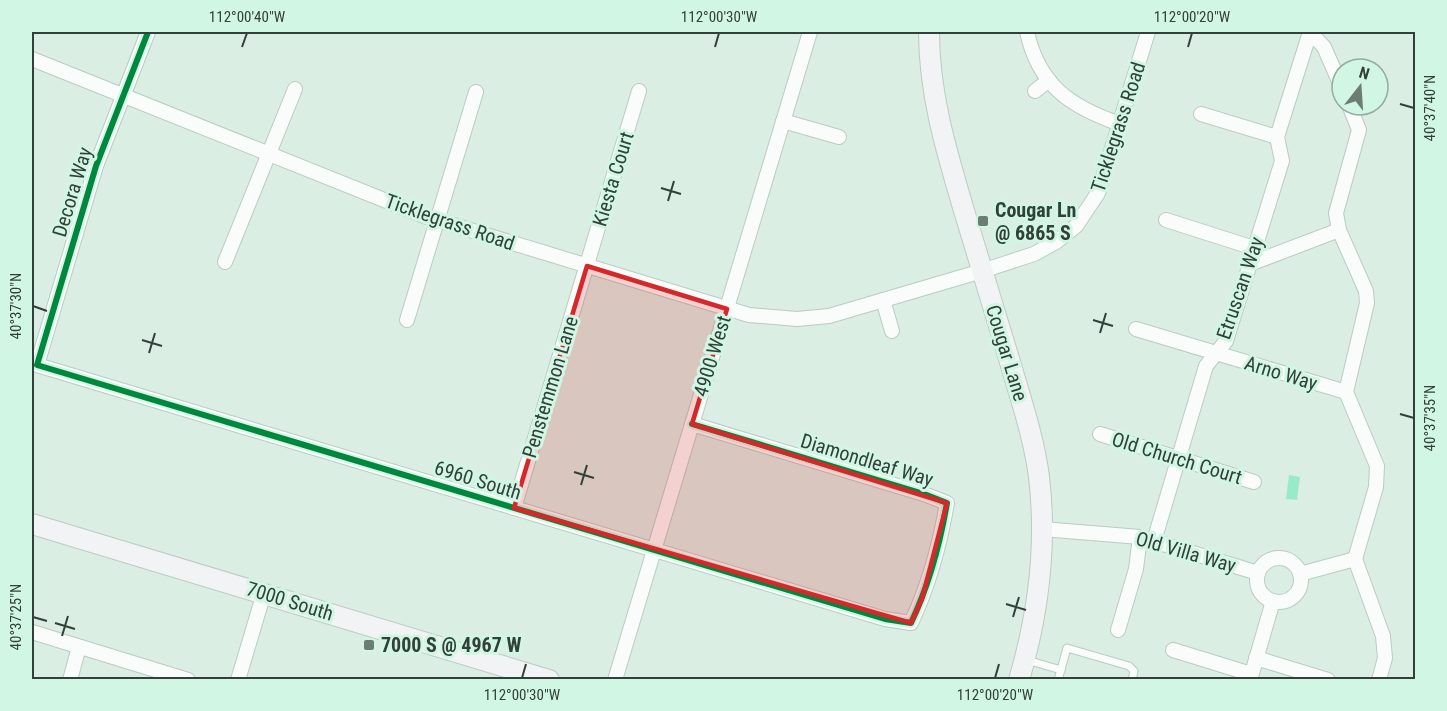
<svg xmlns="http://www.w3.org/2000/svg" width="1447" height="711" font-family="'Roboto Condensed',sans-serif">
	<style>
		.water { fill: #98ebc6 }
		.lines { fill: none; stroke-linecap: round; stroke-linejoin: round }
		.lane-casing { stroke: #bbcbc3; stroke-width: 9 }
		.street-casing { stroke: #bbcbc3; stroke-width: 16 }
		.secondary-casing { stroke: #bbcbc3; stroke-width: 22 }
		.lane { stroke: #f9fcfb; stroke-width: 7 }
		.street { stroke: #f9fcfb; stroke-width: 14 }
		.secondary { stroke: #f2f3f4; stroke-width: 20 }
		.cycleway-casing { stroke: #d2f6e4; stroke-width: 10 }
		.cycleway { stroke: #00873e; stroke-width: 6 }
		.marked { fill: #d62828; fill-opacity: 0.2; stroke: #d62828; stroke-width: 4.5; stroke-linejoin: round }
		.ticks { fill: none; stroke: #314038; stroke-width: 2 }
		.poi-dot { fill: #6c7d74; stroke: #d2f6e4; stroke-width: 2 }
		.labels { text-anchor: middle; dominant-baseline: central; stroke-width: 6; stroke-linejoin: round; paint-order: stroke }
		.street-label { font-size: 20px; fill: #314038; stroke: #d2f6e4 }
		.poi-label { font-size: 20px; font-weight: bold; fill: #314038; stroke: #d2f6e4; text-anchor: start }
		.neatline { fill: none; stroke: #314038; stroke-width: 2 }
		.ticks-label { font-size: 15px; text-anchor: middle; fill: #314038 }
	</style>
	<rect width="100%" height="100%" fill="#daeee4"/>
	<polygon class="water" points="1289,475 1300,477 1297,500 1286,499"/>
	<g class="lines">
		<defs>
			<g id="lane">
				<polyline points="1027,660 1061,670"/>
				<polyline points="1058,680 1067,648 1129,666 1134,671 1132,680"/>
			</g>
			<g id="street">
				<path d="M148,32L96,166L37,365L885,619L911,623C929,585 940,544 947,503L924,494L692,424"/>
				<path d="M1027,32C1039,86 1071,107 1120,124"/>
				<polyline points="1310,32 1324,47 1342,88"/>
				<polyline points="32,59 424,216 749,315 797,319 829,316 982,271 1034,254 1056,242 1076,226 1098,193 1148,32"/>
				<polyline points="1035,91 1049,80"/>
				<polyline points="1349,105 1359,130 1336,213 1339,230 1366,291 1367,303 1346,392 1377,466 1376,487 1355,559 1383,636 1385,658 1379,680"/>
				<polyline points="1201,114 1277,137"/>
				<polyline points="783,121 839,137"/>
				<polyline points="1166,220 1254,248"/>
				<polyline points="225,262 295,89"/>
				<polyline points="1250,264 1339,230"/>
				<polyline points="883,300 892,331"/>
				<polyline points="407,320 476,92"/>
				<polyline points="1136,329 1346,392"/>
				<polyline points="1100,434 1254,482"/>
				<polyline points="514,508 639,91"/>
				<polyline points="1042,529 1140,537 1258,573"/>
				<polyline points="1154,541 1206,366 1226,341 1282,161 1277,137 1310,32"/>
				<circle cx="1279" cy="580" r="22"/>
				<polyline points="1300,574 1355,559"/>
				<polyline points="1118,630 1136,569 1140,537"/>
				<polyline points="32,632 188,680"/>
				<polyline points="1173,650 1251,674"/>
				<polyline points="1256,658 1328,680"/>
				<polyline points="70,680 79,647"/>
				<polyline points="238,680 264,593"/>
				<polyline points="615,680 810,32"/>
				<polyline points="1250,680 1273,601"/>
			</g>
			<g id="secondary">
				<path d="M929,32C929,95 947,153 965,214C980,263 995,313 1010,362C1021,400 1034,438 1039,477C1047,544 1038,615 1019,680"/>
				<polyline points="32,524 549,680"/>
			</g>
		</defs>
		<use href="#lane" class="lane-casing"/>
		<use href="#street" class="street-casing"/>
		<use href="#secondary" class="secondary-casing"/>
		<use href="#lane" class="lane"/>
		<use href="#street" class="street"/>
		<use href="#secondary" class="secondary"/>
		<defs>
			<path id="cycleway" d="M148,32L96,166L37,365L885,619L911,623C929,585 940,544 947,503L924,494L692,424"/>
		</defs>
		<use href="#cycleway" class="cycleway-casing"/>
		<use href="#cycleway" class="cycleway"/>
	</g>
	<path class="marked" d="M587,266L727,309L692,424L947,503L922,599L911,623L514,508Z"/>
	<path class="ticks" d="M242,47L247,33M715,47L719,33M1188,47L1192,33M1400,104L1414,108M661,188L681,194M668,201L674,181M33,306L47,311M1093,320L1113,326M1100,333L1106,313M142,340L162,346M149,353L155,333M1400,414L1414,418M574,472L594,478M581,485L587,465M1006,604L1026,610M33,617L47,621M1013,617L1019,597M55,623L75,629M62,636L68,616M522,678L526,664M995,678L999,664"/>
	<g class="poi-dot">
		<rect x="977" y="215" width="12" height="12" rx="3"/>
		<rect x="363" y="639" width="12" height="12" rx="3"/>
	</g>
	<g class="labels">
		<g class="street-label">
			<text transform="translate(1118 127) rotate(-72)">Ticklegrass Road</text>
			<text transform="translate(613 179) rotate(-73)">Kiesta Court</text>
			<text transform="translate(72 192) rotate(-73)">Decora Way</text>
			<text transform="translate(450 222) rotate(19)">Ticklegrass Road</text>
			<text transform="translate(1240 288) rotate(-71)">Etruscan Way</text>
			<text transform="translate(1007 353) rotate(73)">Cougar Lane</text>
			<text transform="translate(712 356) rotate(-73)">4900 West</text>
			<text transform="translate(1281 373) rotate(17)">Arno Way</text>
			<text transform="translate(550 387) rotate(-73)">Penstemmon Lane</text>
			<text transform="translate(1177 458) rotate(17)">Old Church Court</text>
			<text transform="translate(867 460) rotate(17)">Diamondleaf Way</text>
			<text transform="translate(478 480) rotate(17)">6960 South</text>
			<text transform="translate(1186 552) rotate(16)">Old Villa Way</text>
			<text transform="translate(290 601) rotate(17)">7000 South</text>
		</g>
		<g class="poi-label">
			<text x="995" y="210">Cougar Ln<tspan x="995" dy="23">@ 6865 S</tspan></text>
			<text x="381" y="645">7000 S @ 4967 W</text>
		</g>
	</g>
	<rect width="1447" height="711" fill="none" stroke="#d2f6e4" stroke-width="66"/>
	<g transform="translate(1360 87) rotate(17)"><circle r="28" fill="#d2f6e4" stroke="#92ad9f" stroke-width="1.5"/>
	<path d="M0-4.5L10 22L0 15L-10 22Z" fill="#6c7d74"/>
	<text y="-9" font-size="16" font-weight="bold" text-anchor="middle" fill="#314038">N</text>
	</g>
	<rect x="33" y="33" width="1381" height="645" class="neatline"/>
	<g class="ticks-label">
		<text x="247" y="22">112°00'40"W</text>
		<text x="719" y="22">112°00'30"W</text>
		<text x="1192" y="22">112°00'20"W</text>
		<text transform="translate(1430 108) rotate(-90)" y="5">40°37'40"N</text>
		<text transform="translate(16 306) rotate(-90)" y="5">40°37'30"N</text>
		<text transform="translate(1430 418) rotate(-90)" y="5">40°37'35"N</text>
		<text transform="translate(16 617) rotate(-90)" y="5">40°37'25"N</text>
		<text x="522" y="700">112°00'30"W</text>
		<text x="995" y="700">112°00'20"W</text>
	</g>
</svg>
